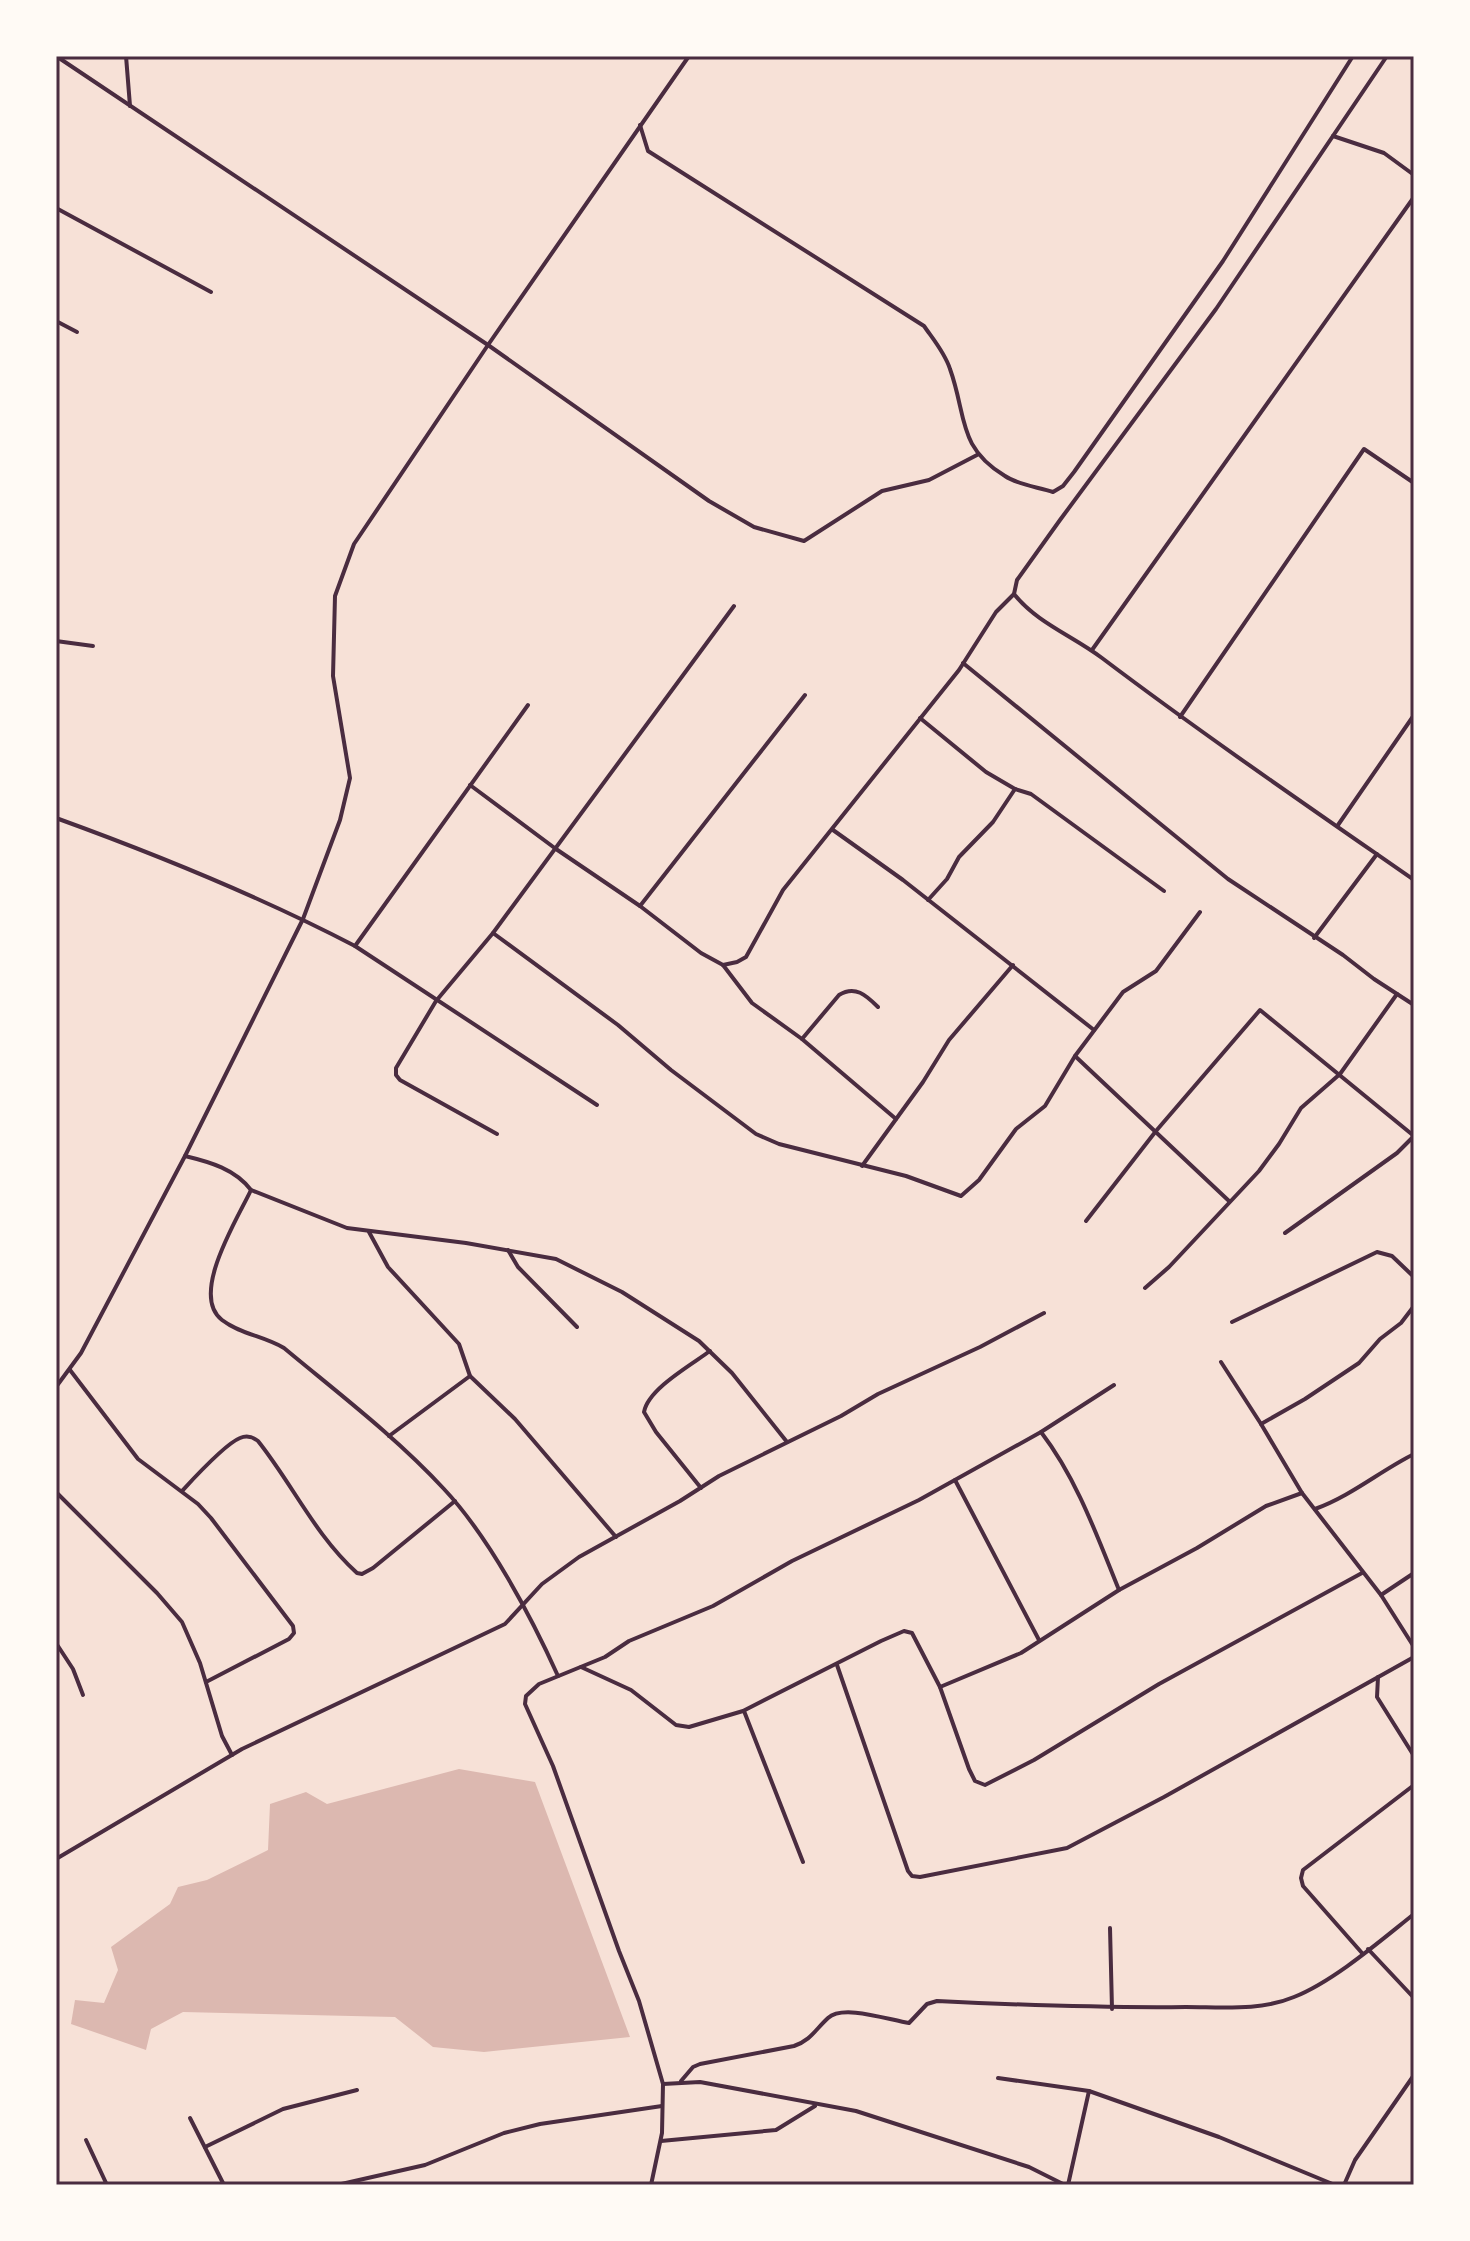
<svg xmlns="http://www.w3.org/2000/svg" width="1470" height="2241" font-family="'PT Sans Narrow',sans-serif">
	<style>
		.water { fill: #dcb8b0 }
		.lines { fill: none; stroke-linecap: round; stroke-linejoin: round }
		.minor { stroke: #4a2c40; stroke-width: 4 }
		.neatline { fill: none; stroke: #4a2c40; stroke-width: 3 }
	</style>
	<rect width="100%" height="100%" fill="#f7e1d7"/>
	<polygon class="water" points="459,1769 535,1782 630,2037 484,2052 433,2047 395,2017 183,2012 151,2029 146,2050 71,2024 75,2000 104,2003 118,1970 111,1947 170,1904 178,1887 207,1880 268,1850 270,1804 306,1792 327,1804"/>
	<g class="lines">
		<g class="minor">
			<polyline points="56,56 488,345 709,501 754,527 804,541 882,491 929,480 977,455"/>
			<polyline points="126,56 130,106"/>
			<path d="M640,125L648,151L924,326C933,339 945,353 950,369C967,416 957,447 1005,476C1018,485 1038,487 1053,492L1063,486L1074,472L1223,261L1353,56"/>
			<polyline points="1333,136 1384,153 1414,175"/>
			<polyline points="56,208 211,292"/>
			<polyline points="56,321 77,332"/>
			<path d="M1014,594C1037,623 1073,636 1102,658C1204,735 1309,807 1414,880"/>
			<polyline points="56,641 93,646"/>
			<polyline points="1092,650 1414,197"/>
			<polyline points="963,663 1228,879 1343,955 1374,979 1414,1005"/>
			<polyline points="1180,717 1364,449 1414,483"/>
			<polyline points="920,718 986,772 1015,789 1031,794 1164,891"/>
			<polyline points="470,785 556,849 640,906 701,953 723,965 752,1003 802,1039 896,1119"/>
			<path d="M56,818C158,855 259,896 355,946L528,705"/>
			<polyline points="1338,825 1414,715"/>
			<polyline points="833,830 903,880 1094,1030"/>
			<polyline points="928,900 947,879 959,857 993,822 1015,789"/>
			<polyline points="640,906 805,695"/>
			<polyline points="493,933 618,1025 671,1070 756,1134 779,1144 906,1176 961,1196 979,1180 1016,1129 1045,1106 1075,1056 1123,992 1156,971 1200,912"/>
			<polyline points="1314,938 1377,854"/>
			<polyline points="355,946 597,1105"/>
			<polyline points="723,965 737,962 746,957 783,890 959,670 996,612 1014,594 1017,580 1060,520 1216,309 1387,56"/>
			<path d="M802,1039L839,995C855,985 866,995 878,1007"/>
			<polyline points="1075,1056 1229,1201"/>
			<polyline points="497,1134 400,1080 396,1075 396,1068 436,1001 493,933 734,606"/>
			<path d="M185,1156C210,1162 235,1169 251,1190"/>
			<polyline points="862,1166 923,1082 949,1040 1013,965"/>
			<polyline points="1086,1221 1156,1131 1260,1010 1414,1136 1397,1153 1285,1233"/>
			<polyline points="369,1232 388,1267 459,1344 470,1376 515,1419 616,1537"/>
			<polyline points="508,1250 518,1267 577,1327"/>
			<polyline points="1145,1288 1169,1267 1259,1171 1279,1144 1301,1108 1340,1074 1397,994"/>
			<polyline points="1232,1322 1377,1252 1392,1256 1414,1277"/>
			<polyline points="1221,1362 1261,1424 1302,1493 1381,1595 1414,1647"/>
			<polyline points="70,1370 138,1459 198,1504 211,1518 293,1626 294,1633 289,1639 206,1682"/>
			<polyline points="56,1387 81,1353 185,1156 303,919 340,820 350,778 333,676 335,596 354,544 488,345 689,56"/>
			<polyline points="1261,1424 1305,1399 1359,1363 1380,1339 1401,1323 1414,1306"/>
			<path d="M1041,1432C1077,1479 1097,1536 1119,1590"/>
			<polyline points="389,1436 470,1376"/>
			<polyline points="955,1480 1039,1640"/>
			<path d="M701,1488L656,1432L644,1412C648,1389 691,1365 710,1351"/>
			<path d="M182,1491C194,1478 225,1444 240,1438C247,1435 253,1437 258,1441C293,1485 315,1535 357,1573L362,1574L373,1568L455,1501"/>
			<polyline points="56,1492 157,1593 182,1622 200,1663 222,1736 232,1755"/>
			<path d="M1315,1509C1351,1496 1380,1471 1414,1454"/>
			<polyline points="1381,1595 1414,1573"/>
			<polyline points="56,1643 73,1669 83,1695"/>
			<polyline points="837,1665 908,1871 912,1876 920,1877 1067,1848 1164,1797 1414,1657"/>
			<polyline points="581,1667 631,1690 676,1725 689,1727 743,1711 881,1641 904,1631 912,1633 940,1687 969,1769 975,1781 985,1785 1034,1760 1159,1684 1362,1573"/>
			<path d="M558,1676C531,1616 489,1537 444,1489C396,1437 338,1393 284,1348C264,1336 240,1334 222,1320C189,1295 238,1218 251,1190L347,1228L466,1243L556,1259L622,1292L699,1341L732,1373L787,1442"/>
			<polyline points="1378,1677 1377,1697 1414,1756"/>
			<polyline points="940,1687 1021,1653 1119,1590 1197,1548 1266,1506 1302,1493"/>
			<polyline points="744,1711 803,1862"/>
			<polyline points="56,1859 242,1749 505,1624 542,1584 579,1557 680,1501 719,1476 841,1416 878,1394 980,1347 1044,1313"/>
			<polyline points="1110,1928 1112,2009"/>
			<polyline points="1368,1949 1414,1998"/>
			<polyline points="1362,1953 1303,1886 1301,1878 1303,1870 1414,1785"/>
			<polyline points="998,2078 1089,2091 1219,2137 1335,2185"/>
			<path d="M681,2081L693,2067L700,2064L794,2046C811,2040 815,2030 828,2018C843,2004 889,2020 909,2023L927,2004L937,2001C1020,2005 1103,2008 1186,2007C1222,2007 1261,2011 1294,1997C1334,1981 1380,1941 1414,1914"/>
			<polyline points="663,2084 700,2082 856,2111 1029,2167 1065,2185"/>
			<polyline points="190,2118 224,2185"/>
			<polyline points="86,2140 107,2185"/>
			<polyline points="661,2141 776,2130 815,2106"/>
			<polyline points="205,2147 283,2109 357,2090"/>
			<polyline points="337,2185 425,2165 504,2133 540,2124 662,2106"/>
			<polyline points="651,2185 662,2133 663,2084 639,2001 619,1951 553,1766 525,1704 526,1696 539,1684 605,1657 629,1641 713,1606 792,1561 919,1500 1041,1432 1114,1385"/>
			<polyline points="1068,2185 1089,2091"/>
			<polyline points="1344,2185 1355,2160 1414,2075"/>
		</g>
	</g>
	<rect width="1470" height="2241" fill="none" stroke="#fffaf5" stroke-width="116"/>
	<rect x="58" y="58" width="1354" height="2125" class="neatline"/>
</svg>
